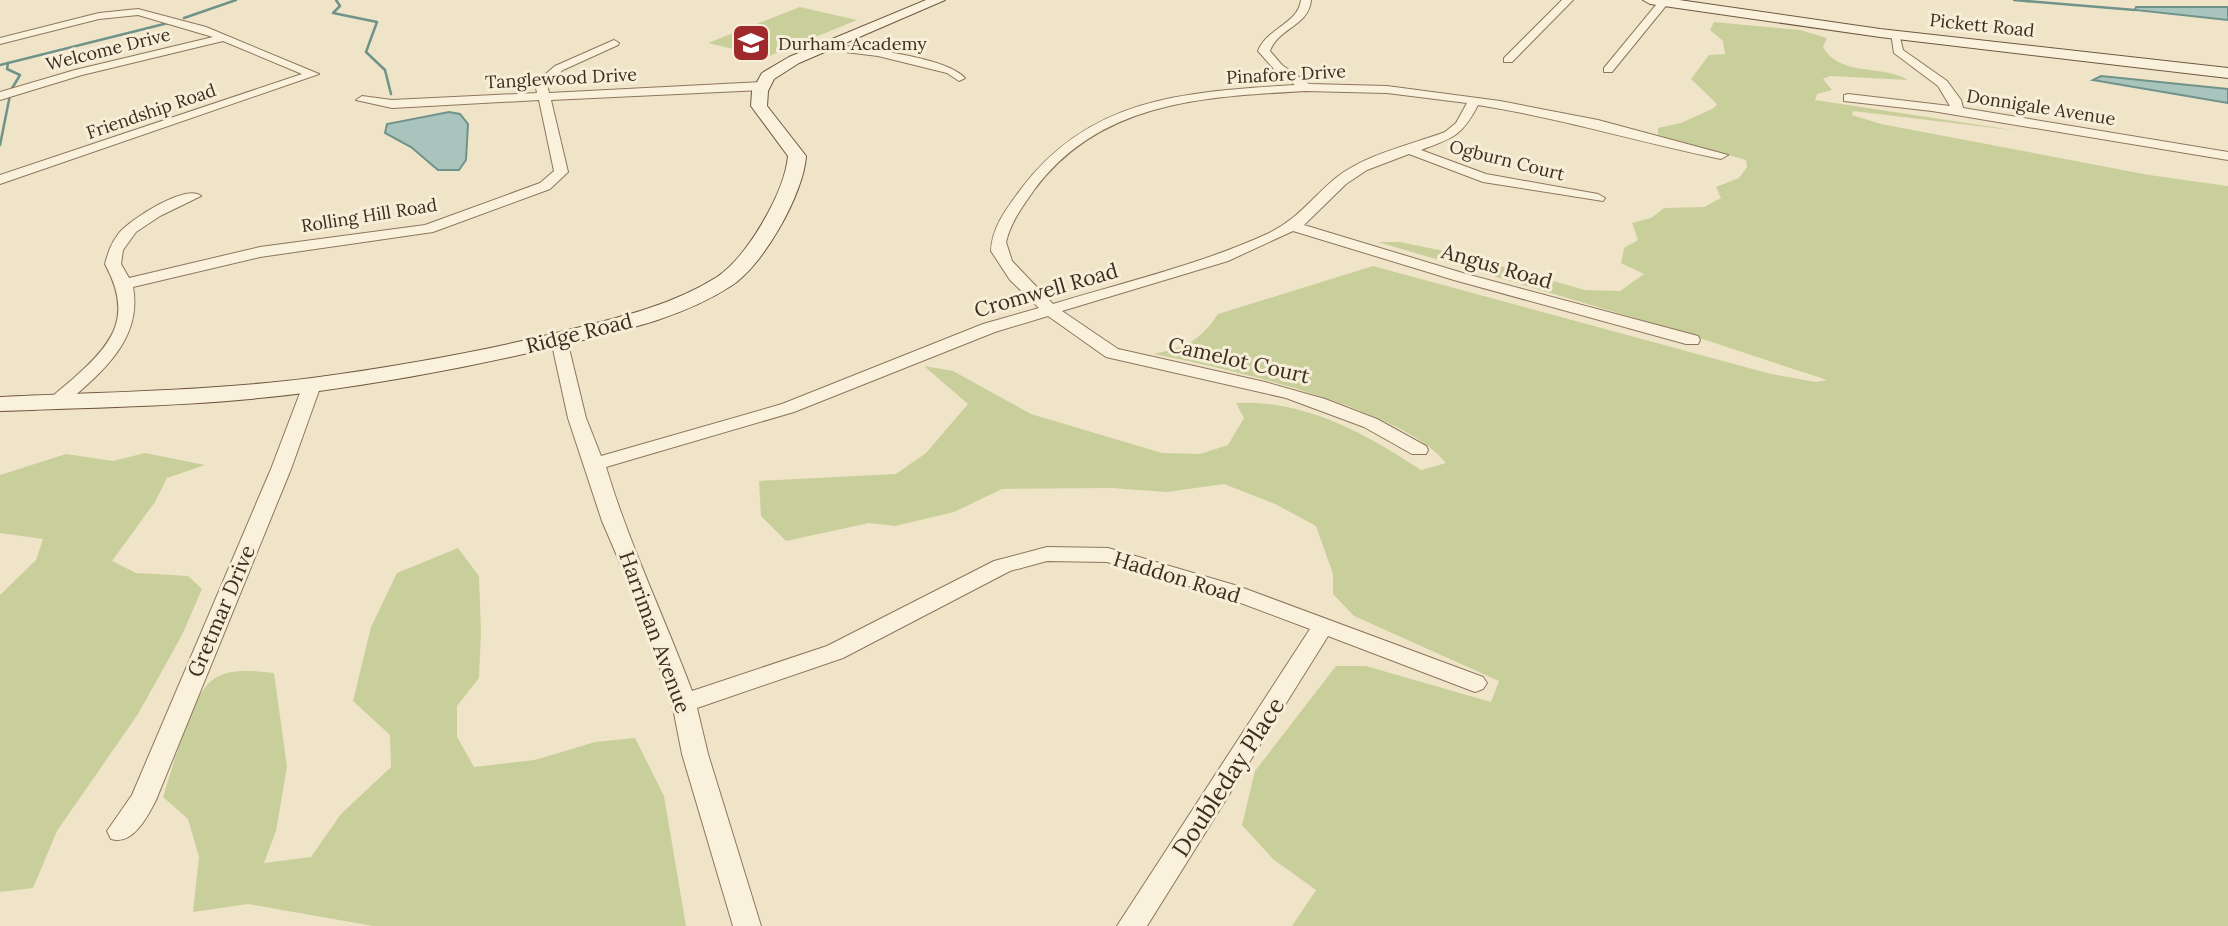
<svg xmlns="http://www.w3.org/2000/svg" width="2228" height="926" font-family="Lora,serif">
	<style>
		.green { fill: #c9cf9b }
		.water { fill: #a9c4bc; stroke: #6f938a; stroke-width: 2 }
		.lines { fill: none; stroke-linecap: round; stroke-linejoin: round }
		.stream { stroke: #6f938a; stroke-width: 2.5 }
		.street-casing { stroke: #8d765c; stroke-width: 2 }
		.secondary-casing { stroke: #6f573f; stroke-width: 2 }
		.street { fill: #faf1dc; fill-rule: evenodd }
		.secondary { fill: #faf1dc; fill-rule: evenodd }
		.labels { text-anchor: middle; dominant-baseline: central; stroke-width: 6; stroke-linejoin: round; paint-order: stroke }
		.far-street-label { font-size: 18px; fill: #3d2e20; stroke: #f7eed8 }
		.far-poi-label { font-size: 18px; fill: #3d2e20; stroke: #f7eed8; text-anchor: start }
		.street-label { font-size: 21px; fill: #3d2e20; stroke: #f7eed8 }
		.near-street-label { font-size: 24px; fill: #3d2e20; stroke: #f7eed8 }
	</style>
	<rect width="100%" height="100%" fill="#f0e4c8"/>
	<g class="green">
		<polygon points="800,7 857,20 767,57 708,43"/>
		<path d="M1714,22L1800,30L1827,38L1823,47C1840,77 1881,64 1908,80L1830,76L1823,79L1832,90L1817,94L1815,100L2019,131L1853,111L1852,115L1881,124L2149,175L2228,186V926H1292L1316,890L1273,859L1242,825L1255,771L1336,666H1366L1491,702L1499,681L1354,616L1333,594V574L1316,526L1275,504L1224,484L1167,492L1111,488L1002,489L954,512L895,526L869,523L786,541L761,516L759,481L896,474L926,453L968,404L924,366L953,371L1031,414L1162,453L1200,454L1228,445L1244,418L1236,403C1306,400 1364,433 1421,470L1446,463C1403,408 1225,368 1154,354C1187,346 1198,343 1218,314L1373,266L1771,374L1816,382L1827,380L1672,329L1378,242H1400L1454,253L1585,290L1620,291L1644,274L1621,263L1624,248L1638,240L1632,223L1651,218L1664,208L1704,207L1721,198L1716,187L1739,178L1747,167L1746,160L1658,135V128L1681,123L1714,108L1717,104L1691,79L1709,55L1725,54L1723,41L1710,30Z"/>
		<polygon points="145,453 205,465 167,478 155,502 112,561 136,573 188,576 202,589 182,635 138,714 57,831 33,888 0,892 0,595 36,560 43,539 0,533 0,475 66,454 113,461"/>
		<path d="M458,548L479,576L481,632L479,678L457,706V737L474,767L535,760L595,742L635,738L664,796L686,926H373L248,904L193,912L199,857L188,819L163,797C172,770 190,699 211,681C227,667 255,671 274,673L287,767L276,831L264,863L311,857L341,814L391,767L390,735L353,701L371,627L397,573Z"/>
	</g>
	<g class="water">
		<polygon points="2136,7 2228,7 2228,20 2135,10"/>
		<polygon points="2101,76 2228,89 2228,103 2093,80"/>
		<polygon points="449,112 460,114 468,124 466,160 459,170 438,170 411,147 385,133 387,124"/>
	</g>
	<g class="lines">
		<g class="stream">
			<polyline points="336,0 340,6 333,13 377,22 366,52 385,70 391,94"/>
			<polyline points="2014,0 2135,10"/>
			<polyline points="184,18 236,0"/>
			<polyline points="0,65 168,23"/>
			<polyline points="0,145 11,90 20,75 7,69 8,63"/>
		</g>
		<defs>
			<g id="street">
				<path d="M1301,0H1311C1309,26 1278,28 1270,51L1282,65L1309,84L1387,86L1500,101L1598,120L1728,155L1721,159C1639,142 1560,118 1478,105C1462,136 1453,138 1421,150L1486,174L1598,194L1605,198L1603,201L1483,182L1409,154L1367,170L1346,184L1304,225L1466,274L1698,336L1700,340L1698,344H1686L1454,280L1293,231L1228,261L1062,311L1118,349L1265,382L1325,399L1377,419L1426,446L1428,450L1426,454H1412L1364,427L1286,398L1106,357L1048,316L995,332L794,412L606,467C629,544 664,616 692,691L827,646L994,561L1047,547L1108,548L1238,586L1483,677L1487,683L1483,689L1475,692L1328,636L1147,926H1117L1310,629L1222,596L1107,562L1047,561L1010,571L843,658L697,708L708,754L761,926H733L682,754L672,703L639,607L602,521L568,418L551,340L559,335L567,340L586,418L601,456L782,404L983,324L1039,308L1010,280L991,251C992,227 1007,208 1021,189C1091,96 1187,92 1295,85L1274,69L1258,51C1267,28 1298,24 1301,0ZM1305,91L1387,93L1467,103L1456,123L1445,132C1410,145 1367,154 1337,177C1311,198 1300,218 1267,234C1199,265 1125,282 1053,304L1012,261L1006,242C1011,222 1022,207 1034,190C1100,101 1203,97 1305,91Z"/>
				<polygon points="1562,0 1573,0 1512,62 1504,62 1504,58"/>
				<polygon points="1660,0 1669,2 1612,72 1604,72 1604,68"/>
				<polygon points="138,9 206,27 319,74 0,184 0,175 302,74 223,41 82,75 0,100 0,92 75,70 213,37 138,15 99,19 0,44 0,38 99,13"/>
				<polygon points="1891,33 1899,33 1903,50 1947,81 1961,100 1963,108 2228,152 2228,160 1932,111 1844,101 1844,95 1848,94 1950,106 1938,86 1894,53"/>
				<path d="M614,40L619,43L618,45L563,70L547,84L549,93L762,82L768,86L762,90L551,100L568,172L550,189L433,232L260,257L133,287C143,340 100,374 63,406H51L48,402C55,392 67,385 76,376C116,341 132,314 105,264C108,253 111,243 119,233C130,220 186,183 201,196L160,216L136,232L123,250L121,264L129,278L260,247L425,225L540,183L554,171L539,100L392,108L356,100L362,96L392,100L537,93L535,83L555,66Z"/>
				<path d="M825,44C856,47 945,56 965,78L959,81L947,73L878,56L821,49L819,47Z"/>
				<path d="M312,380L321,385L291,469L156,800C147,818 132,846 111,839L107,831L132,795L271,469L303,385Z"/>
			</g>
			<g id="secondary">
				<path d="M926,0H945L799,63L774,79L768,91L767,106L806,156C804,193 763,266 731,286C680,319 620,331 562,345C480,365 396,381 312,392C209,406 104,407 0,411V397C104,392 209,391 312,378C392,367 474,353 552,334C608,320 668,308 717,277C747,257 785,192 788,156L751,106L752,91L762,73L789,57Z"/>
				<polygon points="1643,0 1679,0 1880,29 2228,68 2228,78 1880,37 1650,4"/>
			</g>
		</defs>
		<use href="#street" class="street-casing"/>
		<use href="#secondary" class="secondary-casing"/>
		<use href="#street" class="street"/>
		<use href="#secondary" class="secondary"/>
	</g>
	<defs>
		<symbol id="school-square" viewBox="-11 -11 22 22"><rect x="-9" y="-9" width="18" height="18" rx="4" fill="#9e2a2b" stroke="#f7eed8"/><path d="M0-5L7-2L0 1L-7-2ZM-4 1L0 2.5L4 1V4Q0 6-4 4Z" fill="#fff"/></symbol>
	</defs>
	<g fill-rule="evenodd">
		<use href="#school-square" x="729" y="21" width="44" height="44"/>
	</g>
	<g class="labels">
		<g class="far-street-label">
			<text transform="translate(1982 25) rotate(6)">Pickett Road</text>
			<text transform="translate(108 49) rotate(-14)">Welcome Drive</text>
			<text transform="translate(1286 74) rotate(-3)">Pinafore Drive</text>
			<text transform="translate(561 78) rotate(-3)">Tanglewood Drive</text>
			<text transform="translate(2041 107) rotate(9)">Donnigale Avenue</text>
			<text transform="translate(151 111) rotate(-19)">Friendship Road</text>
			<text transform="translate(1507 160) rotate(14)">Ogburn Court</text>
			<text transform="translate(369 215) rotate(-9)">Rolling Hill Road</text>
		</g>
		<g class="far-poi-label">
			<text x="778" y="43">Durham Academy</text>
		</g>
		<g class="street-label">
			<text transform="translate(1497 266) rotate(16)">Angus Road</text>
			<text transform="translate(1046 290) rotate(-16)">Cromwell Road</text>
			<text transform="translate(579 333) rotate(-14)">Ridge Road</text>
			<text transform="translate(1239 360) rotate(13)">Camelot Court</text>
			<text transform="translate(1177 577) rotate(17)">Haddon Road</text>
			<text transform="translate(221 611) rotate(-67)">Gretmar Drive</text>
			<text transform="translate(655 632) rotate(70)">Harriman Avenue</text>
		</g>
		<g class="near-street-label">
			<text transform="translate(1228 777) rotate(-57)">Doubleday Place</text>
		</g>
	</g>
</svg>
